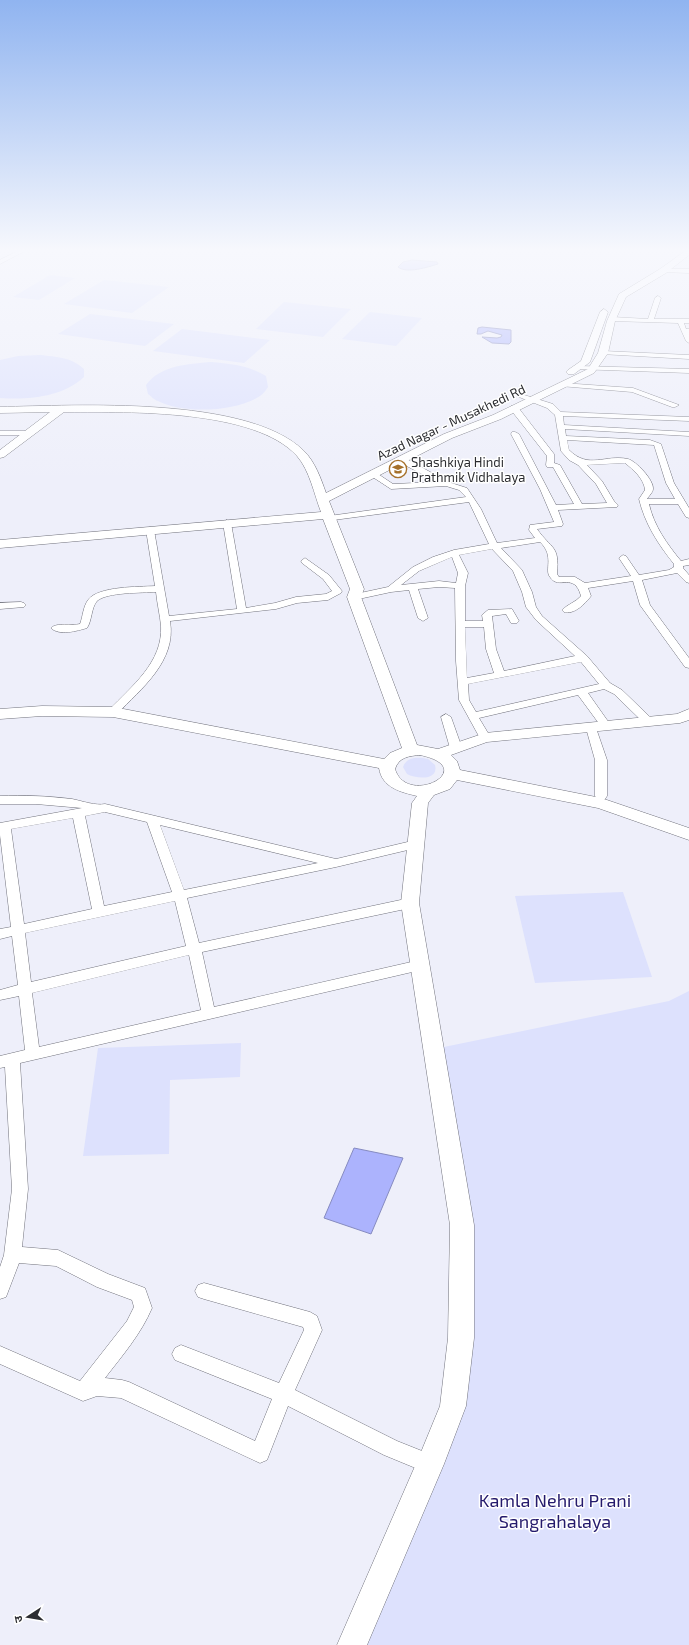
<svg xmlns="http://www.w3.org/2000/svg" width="689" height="1645" font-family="'Exo 2','Noto Sans Devanagari',sans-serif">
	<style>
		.green { fill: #dde1fd }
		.water { fill: #acb3fd; stroke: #868bc0 }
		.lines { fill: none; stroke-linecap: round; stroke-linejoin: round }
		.street-casing { stroke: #72737d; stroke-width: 1 }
		.secondary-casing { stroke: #72737d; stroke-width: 1 }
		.street { fill: #fff; fill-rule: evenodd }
		.secondary { fill: #fff; fill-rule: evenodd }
		.labels { text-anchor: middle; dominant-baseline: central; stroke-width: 3; stroke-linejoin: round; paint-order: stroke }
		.far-street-label { font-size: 13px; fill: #2c2d31; stroke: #fff }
		.far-poi-label { font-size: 13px; fill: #2c2d31; stroke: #fff; text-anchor: start }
		.near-park-label { font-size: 18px; fill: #241a6c; stroke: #fff }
	</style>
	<rect width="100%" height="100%" fill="#eeeffa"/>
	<g class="green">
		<polygon points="50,275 75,278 39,300 13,297"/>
		<polygon points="104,280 169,287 132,313 64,304"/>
		<polygon points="284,302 351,309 323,337 256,329"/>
		<polygon points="370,312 422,318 396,346 342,339"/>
		<polygon points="90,314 174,324 145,346 58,334"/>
		<polygon points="182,329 270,340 244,363 153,351"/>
		<path d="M40,355C57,357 71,357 84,369V377C62,397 29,400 0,398V360L18,356Z"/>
		<path d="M211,362C232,364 247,365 266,376L268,387C266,390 263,394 260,396C236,412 183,414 158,401C154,400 151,396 148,394L146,385C161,365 188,364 211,362Z"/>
		<path d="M423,758L428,759L435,765C439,781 416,779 407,774L403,767C406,758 415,757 423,758Z"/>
		<polygon points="623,892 652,977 535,983 515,896"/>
		<polygon points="689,991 689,1645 352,1645 430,1464 461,1338 434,1049 669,1001"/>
		<polygon points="241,1043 240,1077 170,1080 169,1154 83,1156 98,1048"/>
	</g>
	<g class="water">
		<path d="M412,260L437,262L438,264C428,267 407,274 398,267L403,262Z"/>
		<polygon points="482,327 511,330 511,342 509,344 492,343 482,337 497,338 501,337 502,335 488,331 481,334 477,334 478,328"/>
		<polygon points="354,1148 403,1158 371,1234 324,1218"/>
	</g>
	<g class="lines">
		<defs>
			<g id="street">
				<polygon points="16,252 23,252 0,264 0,260"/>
				<polygon points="663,269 689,269 689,273 661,272 661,270"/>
				<polygon points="658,296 661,298 654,319 689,319 689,323 684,323 686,329 689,329 689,343 686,341 678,323 612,321 609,319 612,317 648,319 655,298"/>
				<polygon points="603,351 689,355 689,359 601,354 600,353"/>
				<polygon points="578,366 689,369 689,373 576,369 575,368"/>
				<polygon points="562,383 633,388 679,405 675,407 672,407 632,392 560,386 559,385"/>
				<path d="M521,394L553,404L561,412L689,417V421L563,416L564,425L689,432V436L565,429L566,436L650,440L661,444L674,483L689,508V518L686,517L678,504H649C654,526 667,544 681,561L689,559V565L683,566V568L689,575V583L686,582L677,573L642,580L650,605L689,658V668L685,667L640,605L633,581L588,588L591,596C585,604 574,615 564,612L562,610C568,604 576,602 581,596C574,571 559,591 550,577C544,570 555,556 540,542L501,548L522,570L532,592L536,607L542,616L587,656L610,683L622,690L652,719L653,721L652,723H644L614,694L604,689L588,693L612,727L611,729H603L578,695L479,718L491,738L485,741L481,740L459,700L456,661L455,588L439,587L418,589L428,618L423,621L418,618L409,590L391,592L354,600L349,597L351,595L388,587L413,567L433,557L454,550L489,544L469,502L326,521L325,519L326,517L329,516L466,497L459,490L446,486L391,489L368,474L369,472H375L393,484L437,482L399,462V458H405L448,482L467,488L481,509L497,543L535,538L529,530L530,525L554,522L540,489L511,434L512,432H515L519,434L556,505L574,504L553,467H547L546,465L547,456L511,410V406H517L554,454V463L560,465L582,504L607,503L596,484L578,465L569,460L561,451L555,415L547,408L519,397L517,396ZM567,440L654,445L666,483L675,499H647C649,496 653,492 653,489C654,480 636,461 628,459C605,454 589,470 569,450ZM625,463C634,470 644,479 645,490L639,499C645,524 658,544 674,564V567L669,570L639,575L626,556L623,555L619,558L631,576L585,583L575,577H559L557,574C560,545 551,549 537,529L562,526L563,524L558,510L617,507L618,505L614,501L602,481L587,465ZM492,549L513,571L522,592L526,607L536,620L575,656L504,671L496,649L492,616L506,614L511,623H517L519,621L512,609L488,610L482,615L483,621H465V586L468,573L459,555ZM452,557L458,573L456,583L439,581L401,585L419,571ZM465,627H484L486,649L494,673L467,678ZM581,662L599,684L476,712L469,700L468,684Z"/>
				<polygon points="0,431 29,431 33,433 29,435 0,435"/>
				<path d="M227,520L231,523L246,608L275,603L296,597L326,594L332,591L323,579L302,563L301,561L305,558L329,575L342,591L341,593L328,600L297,603L276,609L170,621C177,661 141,689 117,714H109L108,712L109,710C132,686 163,662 161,626C160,615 157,603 156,592C142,593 107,592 97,601C91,608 92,621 87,628C77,631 59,636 51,628C57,622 72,626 80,624C83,616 83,607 88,600C98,586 139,587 155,586L146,530L150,527L154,530L169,616L237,609L223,523Z"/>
				<polygon points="21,602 24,603 26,605 24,607 0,609 0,603"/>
				<polygon points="446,714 451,717 462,748 460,750 456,751 450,748 441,717"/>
				<polygon points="591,725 596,728 607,760 607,796 605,799 597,799 595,796 595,760 586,728"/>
				<path d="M0,796C24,795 48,796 72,799C82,801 96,806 105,804L336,859L416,840L420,841L422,844L420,847L416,848L336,867L187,898L199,943L410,898L415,900L416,903L415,906L410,908L202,952L214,1007L420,960L425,961L427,965L425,969L20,1063L28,1189L22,1247L58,1250L108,1274L145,1288L152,1308C141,1334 122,1356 105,1378L122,1380L129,1382L255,1441L272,1399L175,1360L172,1354L175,1348L181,1345L279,1383L304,1330L303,1327L204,1299L198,1297L195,1291L198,1285L204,1283L310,1312L317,1316L322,1330L295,1390L397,1441L437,1457L440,1464L437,1471L430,1474L384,1455L288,1406L267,1460L260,1463L121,1398L97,1396L83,1401L0,1364V1346L80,1381L127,1321L134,1307L132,1300L97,1287L56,1266L19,1263L6,1297L0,1299V1267L4,1255L12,1189L5,1067L0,1068V1056L25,1050L19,996L0,1000V990L18,985L12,936L0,939V929L11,927L0,835V823L82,808L36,804H0ZM105,812L147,822L172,892L104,906L85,816ZM73,818L92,909L24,924L11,829ZM160,825L318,863L184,890ZM175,901L186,946L31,982L25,933ZM189,955L201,1010L39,1047L32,993Z"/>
			</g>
			<g id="secondary">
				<path d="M684,252H689V255L666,273L626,297L615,321L608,353L594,373L501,419L452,438L329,501L364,589L361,597L417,745L438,749L485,733L677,714L689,709V720L680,723L487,742L451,755L457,761L460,770L601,798L689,828V840L598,808L457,780L450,789L434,795L428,803L419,903L474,1225V1338L466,1406L444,1464L367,1645H337L419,1457L440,1406L448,1338L450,1225L401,903L412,803L417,796C401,792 382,788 379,768L113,717L42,716L0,719V709L42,706L113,707L384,759L390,753L402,748L347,597L350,589L323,519L0,548V540L321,512C314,494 310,471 297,456C255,409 128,412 69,412H64L4,457L0,458V450L50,412L0,413V407C77,405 246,396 303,450C315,461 321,479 326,493L444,434L493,415L588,369L598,353L607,321L619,294L660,269ZM420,755C482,768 407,808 395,769C399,757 409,756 420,755Z"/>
				<polygon points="604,309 608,312 590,362 574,374 568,374 566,372 568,370 581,361 600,312"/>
			</g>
		</defs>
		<use href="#street" class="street-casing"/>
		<use href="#secondary" class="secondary-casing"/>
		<use href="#street" class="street"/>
		<use href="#secondary" class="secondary"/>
	</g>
	<linearGradient id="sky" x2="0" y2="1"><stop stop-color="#90b4f0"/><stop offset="0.52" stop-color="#f7f8fd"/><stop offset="1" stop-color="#f7f8fd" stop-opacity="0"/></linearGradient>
	<rect width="689" height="482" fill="url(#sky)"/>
	<defs>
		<symbol id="school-ring" viewBox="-11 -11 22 22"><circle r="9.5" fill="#fff" stroke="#a6712b" stroke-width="1.5"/><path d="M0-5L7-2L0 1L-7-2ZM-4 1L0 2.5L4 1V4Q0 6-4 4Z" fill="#a6712b"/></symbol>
	</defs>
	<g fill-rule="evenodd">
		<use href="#school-ring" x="388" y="459" width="20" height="20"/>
	</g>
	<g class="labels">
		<g class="far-street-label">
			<text transform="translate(451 422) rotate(-25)">Azad Nagar - Musakhedi Rd</text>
		</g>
		<g class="far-poi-label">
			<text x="411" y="462">Shashkiya Hindi<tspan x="411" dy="15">Prathmik Vidhalaya</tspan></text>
		</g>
		<g class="near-park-label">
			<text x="555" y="1500">Kamla Nehru Prani<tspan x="555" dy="21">Sangrahalaya</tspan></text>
		</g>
	</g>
	<g transform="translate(28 1617) rotate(258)" stroke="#ffffff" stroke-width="3" paint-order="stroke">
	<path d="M0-3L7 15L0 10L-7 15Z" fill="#2c2d31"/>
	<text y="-6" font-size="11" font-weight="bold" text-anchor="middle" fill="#2c2d31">उ</text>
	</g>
</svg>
